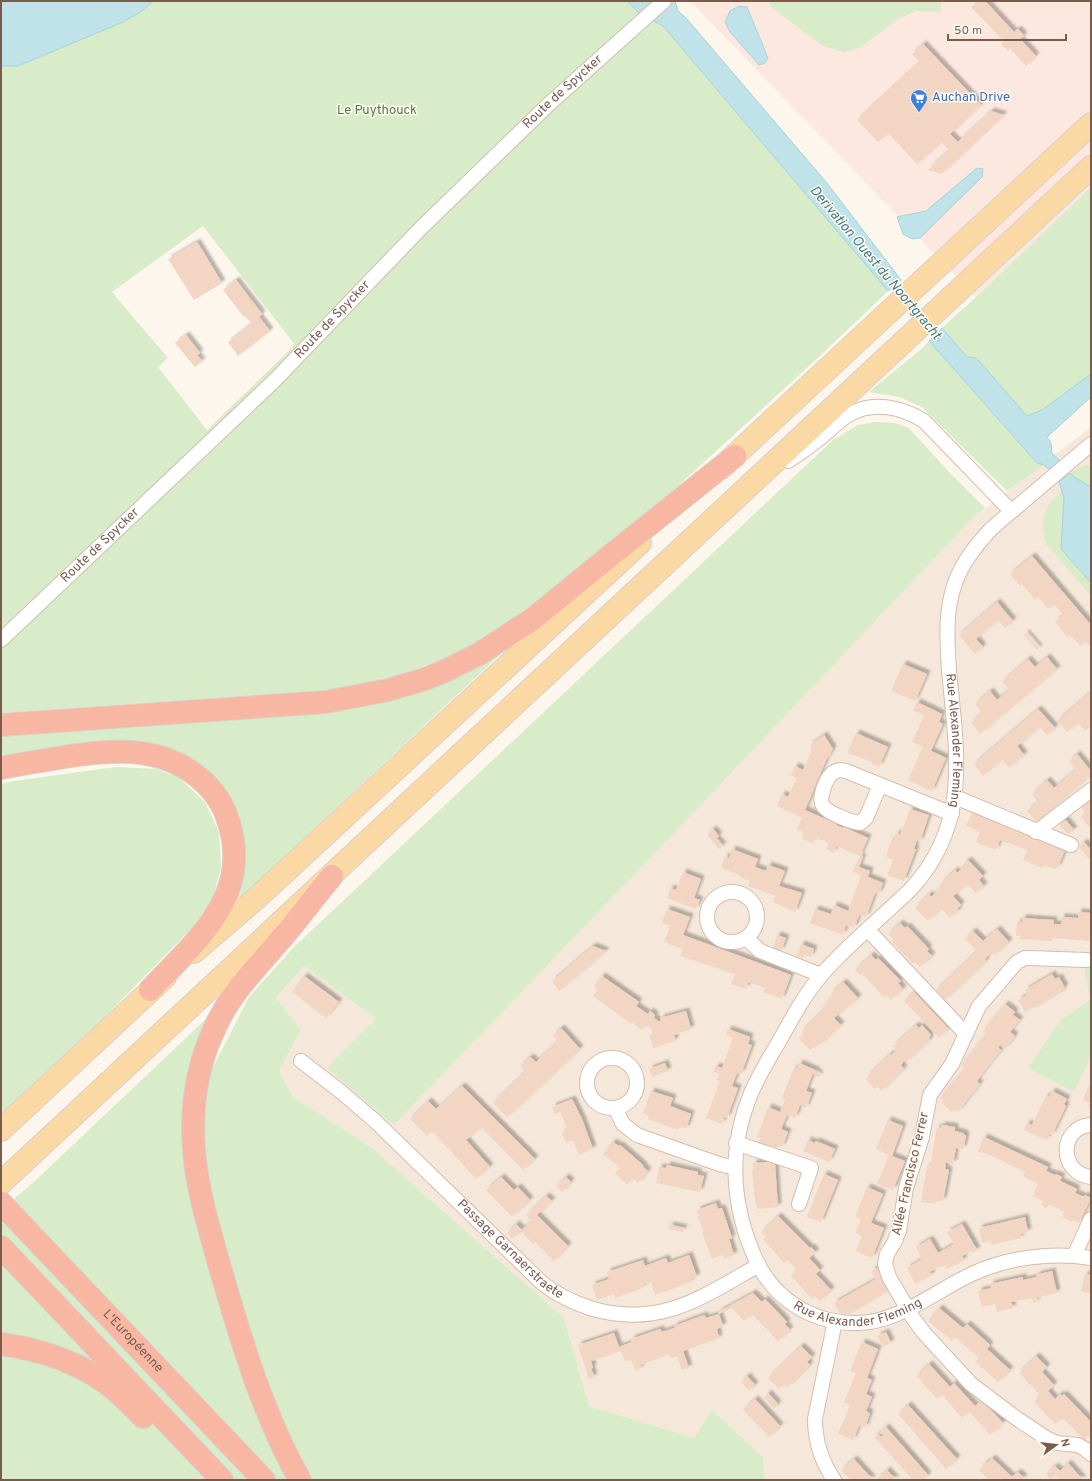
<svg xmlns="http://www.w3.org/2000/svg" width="1092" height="1481" font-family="Overpass,sans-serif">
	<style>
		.residential { fill: #f5e8da }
		.commercial { fill: #fde8e0 }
		.green { fill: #d8ecc9; fill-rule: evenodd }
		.water { fill: #bfe3e8; stroke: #a5d3da }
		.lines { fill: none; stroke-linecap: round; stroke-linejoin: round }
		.stream { stroke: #a5d3da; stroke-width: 4.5 }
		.building { fill: #f3d5c3; filter: url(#shadow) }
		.street-casing { stroke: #d1beb0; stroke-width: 16 }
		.primary-casing { stroke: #dad1cd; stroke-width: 24 }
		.highway-casing { stroke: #dad1cd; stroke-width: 24 }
		.street { stroke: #fff; stroke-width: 14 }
		.primary { stroke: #fbd9a5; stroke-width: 22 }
		.highway { stroke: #f7b7a3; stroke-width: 22 }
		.labels { text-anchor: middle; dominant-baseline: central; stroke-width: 3; stroke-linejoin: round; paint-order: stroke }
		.street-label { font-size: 13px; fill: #7a5c4d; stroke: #fffaf3 }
		.shop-label { font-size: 13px; fill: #366cbe; stroke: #fffaf3; text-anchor: start }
		.park-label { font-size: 13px; fill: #537a41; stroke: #fffaf3 }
		.water-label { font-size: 14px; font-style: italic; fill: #437c86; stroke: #fffaf3 }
	</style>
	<defs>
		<filter id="shadow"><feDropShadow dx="3.5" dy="-3.5" stdDeviation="1" flood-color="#0004"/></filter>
	</defs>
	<rect width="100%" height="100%" fill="#fdf6ec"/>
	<polygon class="residential" points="1091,427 1091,1480 765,1480 763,1457 712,1410 694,1438 589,1406 564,1318 372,1148 293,1097 279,1071 301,1030 276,998 304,966 376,1019 371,1105 394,1125 662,846 973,518"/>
	<polygon class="commercial" points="690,1 1091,1 1091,187 976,297"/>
	<g class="green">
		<path d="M1,1H627L640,14L663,26L888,291L821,355L642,519L548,602L463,653L398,675L335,690L247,699L172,701L1,713ZM203,226L295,345L207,430L158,367L168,358L112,292Z"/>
		<polygon points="769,1 941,1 941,12 916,11 900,18 858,49 843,52 823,46 771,7"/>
		<polygon points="1091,187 1091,374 1042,410 1027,416 980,362 975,358 967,358 942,328 976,297"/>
		<polygon points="929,341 1037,463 1044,465 1007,491 922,407 899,397 869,392 919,351"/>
		<polygon points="875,422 895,423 909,428 948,471 985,508 973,518 662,846 394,1125 327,1068 376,1019 304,966 276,998 301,1030 279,1071 293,1097 372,1148 564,1318 589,1406 694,1438 712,1410 763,1457 765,1480 1,1480 1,1210 35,1181 208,1017 209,1075 249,997 293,948 833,440 858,425"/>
		<polygon points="1085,465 1091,467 1091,487 1074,477 1070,473"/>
		<polygon points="1062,491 1064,498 1061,549 1091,583 1091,596 1046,544 1043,530 1044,516 1050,502"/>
		<polygon points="506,649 239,899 245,863 241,826 191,762 1,760 1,731 257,713"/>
		<polygon points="116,767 156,769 178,777 205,802 219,833 221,867 213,898 192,928 76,1046 1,1116 1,784 14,781"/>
		<polygon points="1091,950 1091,1057 1074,1092 1028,1068 1061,1020 1090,1000 1085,974 1087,954"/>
	</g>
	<g class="water">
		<polygon points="1,1 153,1 142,11 123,22 18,66 1,66"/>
		<polygon points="627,1 675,1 678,11 686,18 827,183 901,280 888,291 663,26 640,14"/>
		<polygon points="739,6 747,7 768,58 765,63 759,65 730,32 725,22 730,11"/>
		<polygon points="977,168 983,169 982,177 920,238 912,239 903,234 897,217 926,211"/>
		<polygon points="942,328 967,357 975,358 980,362 1027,416 1042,410 1091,374 1091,397 1047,437 1051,443 1052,453 1062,463 1051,471 1044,465 1037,463 929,341"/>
		<polygon points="1070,473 1074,477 1091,487 1091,583 1061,549 1064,498 1059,482"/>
	</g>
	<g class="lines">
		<g class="stream">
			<polyline points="908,303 920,317"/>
			<polyline points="927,326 938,339"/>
		</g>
	</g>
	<g class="building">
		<polygon points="978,1 985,1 1014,32 1018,29 1024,36 1020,39 1036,56 1026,66 1010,48 1008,51 1001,44 1004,41 971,7"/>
		<polygon points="923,44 981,105 950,134 958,142 991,111 1004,115 941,174 928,170 949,150 941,142 917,164 888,133 878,142 857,120 920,62 912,54"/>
		<polygon points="197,242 222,283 194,300 168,259"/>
		<polygon points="236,280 262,314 259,317 270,331 238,356 228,342 252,324 245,316 244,317 223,290"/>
		<polygon points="186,335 200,353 197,355 202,361 195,367 175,343"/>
		<polygon points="1032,556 1091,625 1091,648 1085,641 1080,646 1070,635 1068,638 1055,622 1063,615 1054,604 1048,609 1038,597 1035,600 1022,584 1020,586 1010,574"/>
		<polygon points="997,602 1013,621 1005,628 998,620 976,639 983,647 975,654 959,635"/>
		<polygon points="1026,633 1039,648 1037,650 1024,635"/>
		<polygon points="1047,657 1057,669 980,734 971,723 982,713 975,704 990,691 997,700 1009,690 1002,682 1028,659 1035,667"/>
		<polygon points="903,664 927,674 915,701 891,691"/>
		<polygon points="1091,692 1091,726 1085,731 1078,723 1067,732 1057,721"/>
		<polygon points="917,702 942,714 939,722 943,724 931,751 946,758 932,791 908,780 923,747 912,742 924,716 913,710"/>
		<polygon points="1038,709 1055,728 1047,735 1040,727 1017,746 1024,755 1009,768 1002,759 983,776 974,764"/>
		<polygon points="856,733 888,747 879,767 872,764 872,762 847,753"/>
		<polygon points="824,735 833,749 828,758 827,758 805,810 837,824 836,825 843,828 844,827 868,838 860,856 836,846 833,853 826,849 829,843 817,838 812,843 802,838 803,832 797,829 802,818 777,806 782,794 788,797 797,778 791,775 795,766 803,770 812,750 810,745"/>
		<polygon points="1077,754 1091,771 1091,775 1037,822 1027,811 1038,802 1032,794 1047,780 1054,788 1065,779 1076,769 1069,761"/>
		<polygon points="1091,795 1091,829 1081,817 1085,812 1079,805"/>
		<polygon points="910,809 929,815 920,842 917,840 914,849 916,849 904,881 887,875 893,860 886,857 891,840 894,841 896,833 900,835"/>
		<polygon points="972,813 1065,850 1058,867 1054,869 1043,865 1042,868 1023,860 1027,850 1000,840 996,850 976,842 980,832 966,826"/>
		<polygon points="1064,818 1074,830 1068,834 1058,823"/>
		<polygon points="713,829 719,836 716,838 723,846 719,849 707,835"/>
		<polygon points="1084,842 1091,850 1091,857 1089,859 1079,847"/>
		<polygon points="732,849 758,859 755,867 766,871 768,865 785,871 779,886 802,893 795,912 773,902 776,896 748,886 750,881 739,877 739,875 721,868 725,856 729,858"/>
		<polygon points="860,856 863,857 859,867 870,871 868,877 883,883 879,894 875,893 866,917 859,915 854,928 846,925 843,935 810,923 815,909 831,914 834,905 848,911 861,875 853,872"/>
		<polygon points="968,860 983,876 979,880 984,886 976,893 967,884 953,896 961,905 957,909 959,910 950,918 941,908 928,921 915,908 929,894 931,897 939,890 938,888 942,885 941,883 955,870 957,873 965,866 963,864"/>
		<polygon points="683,872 701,879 694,898 700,900 696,909 667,898 670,888 676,890"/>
		<polygon points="667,909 690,917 683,935 791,975 782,999 763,992 765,988 748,982 746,989 731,984 735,974 680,956 683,949 664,942 670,926 662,923"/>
		<polygon points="1078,912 1091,913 1091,941 1052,938 1052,941 1020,939 1020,936 1016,936 1017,922 1022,922 1022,918 1054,920 1053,924 1061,924 1061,917 1078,918"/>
		<polygon points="900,923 905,928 907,926 929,949 927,951 932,956 920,967 915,962 913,964 891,941 893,939 888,934"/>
		<polygon points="997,929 1009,942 995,955 992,952 985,959 986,961 945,1000 936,990 977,951 965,939 973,931 983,941"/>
		<polygon points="777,935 786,938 781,951 773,948"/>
		<polygon points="801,944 814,949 811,957 804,955 803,958 797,956"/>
		<polygon points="593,946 606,951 559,991 552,981"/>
		<polygon points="871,955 876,960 878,958 901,981 898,983 903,989 891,1000 886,995 884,997 862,973 860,975 855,970"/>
		<polygon points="1052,974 1055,979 1059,977 1065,988 1062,990 1062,992 1035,1008 1034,1007 1025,1012 1018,1000 1027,995 1025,990"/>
		<polygon points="304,976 339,1002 326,1018 292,992"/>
		<polygon points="602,976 639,1002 636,1006 648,1014 650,1011 655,1015 654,1018 658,1021 661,1021 660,1018 686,1011 691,1029 674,1035 675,1041 653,1048 649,1034 652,1034 654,1031 645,1024 641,1030 633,1023 631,1024 593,996 598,989 594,986"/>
		<polygon points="843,982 858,998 846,1009 845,1008 834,1018 841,1025 817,1047 816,1045 811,1050 799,1039 804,1034 802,1031 825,1008 823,1006 833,996 831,993"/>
		<polygon points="914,992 949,1029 939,1038 904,1001"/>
		<polygon points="1005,1004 1015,1012 1013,1015 1020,1020 1010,1032 1015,1036 1005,1049 1000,1045 998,1048 1001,1050 977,1081 980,1084 958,1112 955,1109 952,1112 941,1103 944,1101 940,1098 965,1068 961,1065 986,1034 983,1031"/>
		<polygon points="916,1025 919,1028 922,1025 931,1035 929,1038 930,1040 907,1061 906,1060 903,1062 901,1065 904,1069 881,1091 878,1087 875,1089 866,1080 868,1077 867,1076 890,1054 891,1055 897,1050 893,1046"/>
		<polygon points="561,1028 580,1049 507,1117 493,1103 525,1072 520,1066 530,1057 536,1062 558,1041 553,1035"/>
		<polygon points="728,1029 750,1037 748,1044 752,1045 741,1074 737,1073 732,1086 738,1088 727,1118 724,1117 722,1124 706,1118 720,1081 717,1080 719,1074 713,1072 716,1066 722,1068 733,1038 726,1035"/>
		<polygon points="665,1063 668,1071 652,1077 649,1069"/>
		<polygon points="799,1063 815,1070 820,1075 818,1077 813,1073 806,1091 812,1093 806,1108 800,1105 795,1118 787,1115 781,1129 788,1132 782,1147 775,1144 773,1150 758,1144 760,1138 757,1137 768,1107 780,1112 785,1099 782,1098 794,1068 797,1069"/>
		<polygon points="462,1086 535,1159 523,1170 481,1127 466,1140 490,1167 476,1179 432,1131 427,1136 410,1119 428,1101 436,1109"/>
		<polygon points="1089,1086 1091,1087 1091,1108 1088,1106 1090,1103 1083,1100"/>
		<polygon points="651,1091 673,1098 670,1106 691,1114 686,1129 680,1126 678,1130 648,1119 649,1116 643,1113"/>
		<polygon points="1052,1091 1067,1099 1064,1104 1066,1106 1052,1135 1049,1134 1047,1140 1024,1130 1027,1123 1032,1125 1046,1096 1049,1097"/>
		<polygon points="572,1099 582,1119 593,1149 579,1155 573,1140 566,1143 562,1134 564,1129 567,1128 560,1112 555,1114 552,1107"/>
		<polygon points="888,1120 903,1126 892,1156 905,1161 893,1190 877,1184 889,1155 876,1149"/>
		<polygon points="942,1125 955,1127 955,1131 963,1133 966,1136 963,1149 956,1148 953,1164 946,1162 945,1169 949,1170 943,1201 935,1200 935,1204 921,1202 927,1166 930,1166 937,1127 941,1128"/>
		<polygon points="984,1137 1048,1167 1046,1171 1055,1175 1056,1174 1062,1177 1060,1181 1077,1189 1075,1193 1084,1197 1085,1195 1091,1198 1079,1223 1073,1220 1072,1222 1062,1217 1064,1212 1049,1204 1047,1208 1041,1205 1043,1201 1033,1196 1038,1184 1023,1176 1025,1172 985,1153 978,1152"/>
		<polygon points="808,1140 815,1143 816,1141 835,1149 829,1162 803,1151"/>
		<polygon points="613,1142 619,1146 620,1145 644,1166 643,1167 648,1171 638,1183 633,1179 627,1184 615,1174 620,1168 603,1154"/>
		<polygon points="768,1162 775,1164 778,1207 757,1209 756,1202 755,1202 752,1170 753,1170 753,1163"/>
		<polygon points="667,1165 698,1172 698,1175 704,1176 700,1192 656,1183 659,1167 666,1168"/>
		<polygon points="824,1174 838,1180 821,1222 807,1217"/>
		<polygon points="501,1177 514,1190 518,1187 530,1200 512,1217 486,1190"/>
		<polygon points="566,1177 571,1182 562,1192 556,1186"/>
		<polygon points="867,1187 883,1194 871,1223 884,1228 872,1258 856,1251 862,1236 855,1233 861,1219 855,1217"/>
		<polygon points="546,1196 552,1201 537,1215 568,1246 554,1261 535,1242 533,1244 521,1231 512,1239 507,1233 516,1224 522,1230 532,1221 526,1215"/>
		<polygon points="716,1203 718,1209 722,1208 732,1238 729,1239 734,1255 724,1259 723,1255 712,1259 702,1232 704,1231 698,1217 699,1216 697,1210"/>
		<polygon points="778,1216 810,1248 811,1247 816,1252 809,1258 820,1270 816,1274 831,1290 820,1301 815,1296 812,1299 791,1276 797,1270 788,1260 784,1263 763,1239 766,1237 761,1232"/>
		<polygon points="1025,1217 1028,1232 1021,1234 1021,1238 991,1245 990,1241 982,1243 979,1228"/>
		<polygon points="962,1224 977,1250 972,1253 971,1251 962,1256 964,1260 947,1269 945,1265 940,1268 939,1266 930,1272 932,1275 915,1284 907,1268 922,1259 916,1247 930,1239 938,1253 954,1244 947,1232"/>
		<polygon points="670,1225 684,1228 682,1232 669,1229"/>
		<polygon points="689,1255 697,1277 691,1279 691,1282 655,1295 651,1282 644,1284 644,1287 637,1290 615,1298 614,1294 597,1300 592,1285 609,1279 607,1272 643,1260 645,1266 666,1258 668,1263"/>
		<polygon points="877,1268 890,1290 850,1314 840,1313 834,1303 876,1279 871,1271"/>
		<polygon points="1052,1271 1057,1293 1036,1298 1037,1302 1033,1303 1032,1298 1011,1302 1013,1308 997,1312 995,1304 982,1307 978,1291 991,1288 990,1284 1023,1277 1023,1280 1037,1277 1036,1275"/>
		<polygon points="1085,1274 1091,1275 1091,1294 1081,1291"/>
		<polygon points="753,1293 762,1302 765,1299 787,1322 785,1324 790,1330 778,1341 752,1314 744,1321 732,1308 719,1314 718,1312"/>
		<polygon points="939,1308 963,1328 967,1324 990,1345 987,1349 1010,1370 998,1382 975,1362 979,1358 955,1337 952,1341 928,1321"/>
		<polygon points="719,1314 723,1326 717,1329 719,1338 683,1351 689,1368 682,1370 677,1356 671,1358 669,1355 640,1365 641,1368 635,1371 631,1359 625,1362 621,1351 591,1361 593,1368 591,1368 594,1377 589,1379 578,1345 614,1333 619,1347 632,1342 631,1339 660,1329 662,1332 674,1328 674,1326 704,1315 706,1318"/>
		<polygon points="886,1332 891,1343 883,1347 877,1336"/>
		<polygon points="862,1342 878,1349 867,1378 872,1380 866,1394 872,1397 866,1411 870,1413 865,1428 859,1426 853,1440 838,1434 850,1405 844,1402 856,1373 850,1371"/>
		<polygon points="801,1346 812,1357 807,1362 810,1365 788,1387 784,1384 779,1389 768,1378"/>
		<polygon points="1036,1356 1047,1367 1042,1372 1054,1385 1048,1391 1055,1399 1060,1394 1062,1396 1064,1394 1091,1422 1091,1433 1084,1440 1062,1417 1055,1424 1034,1402 1041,1396 1019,1373"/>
		<polygon points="929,1364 950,1387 954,1383 975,1406 982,1400 1003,1423 990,1435 969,1411 962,1418 942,1395 937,1399 916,1376"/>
		<polygon points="747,1376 755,1385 749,1391 741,1382"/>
		<polygon points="768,1393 778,1404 774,1409 764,1398"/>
		<polygon points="755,1399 780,1426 769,1437 743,1410"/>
		<polygon points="908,1405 957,1459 946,1469 898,1414"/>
		<polygon points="886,1427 928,1475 923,1480 913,1480 874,1437 878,1434 881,1437 884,1435 879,1433"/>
		<polygon points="992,1458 1012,1477 1018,1472 1024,1478 1022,1480 989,1480 979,1470 986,1462 987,1463"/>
		<polygon points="854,1459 864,1470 873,1480 851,1480 841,1470"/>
		<polygon points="1068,1463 1083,1480 1060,1480 1056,1475 1051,1479 1046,1474 1055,1466 1060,1471"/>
		<polygon points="887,1470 896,1480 876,1480 882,1475"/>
	</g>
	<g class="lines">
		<defs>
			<g id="street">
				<path id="s1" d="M1091,444L992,528C977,544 963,561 955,583C945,611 947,640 949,670C956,750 972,823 911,889C882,917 850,943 823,973C804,995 791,1020 777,1045C768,1060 759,1075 752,1091C728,1147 731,1205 756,1260C774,1299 811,1322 853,1323C896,1325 935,1291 972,1274C1008,1257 1052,1252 1091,1258"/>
				<path d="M788,461C799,454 809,447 819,439C829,431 839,420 850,414C874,401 902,407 924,421L1011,511"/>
				<path id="s2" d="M1,640L275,380L421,228L548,105L664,1"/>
				<path d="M880,785L866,818L860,823C851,822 828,813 823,806C818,798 826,777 834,772C837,770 842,770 846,771L952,814"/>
				<polyline points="955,797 1071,845"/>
				<polyline points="1036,832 1091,790"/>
				<circle cx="732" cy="917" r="25"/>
				<polyline points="868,930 966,1034"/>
				<polyline points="746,938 760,951 821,975"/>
				<polyline points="1087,960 1029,958 1025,958 1017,962 979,1006 952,1064 930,1095 922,1137 906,1188 899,1231 894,1243 887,1254 885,1264 889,1277 913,1318 924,1333 971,1384 1016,1418 1046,1438 1057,1443 1078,1445 1085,1449 1091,1454"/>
				<circle cx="612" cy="1083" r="25"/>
				<path id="s3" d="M301,1061L340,1091L375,1121L542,1283C557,1295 574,1303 593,1309C661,1328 702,1297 759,1265"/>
				<polyline points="615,1108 623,1124 637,1135 719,1164 735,1168"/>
				<path d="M1091,1125C1059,1127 1058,1173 1091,1177"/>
				<polyline points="736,1143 811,1168 799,1204"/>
				<polyline points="1074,1256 1091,1219"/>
				<path d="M834,1480C822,1462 815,1441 815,1419L835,1321"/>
			</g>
			<g id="primary">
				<polyline points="721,468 1091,124"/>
				<polyline points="194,952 259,896 640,543"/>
				<polyline points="1,1130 165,977"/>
				<polyline points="1,1183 1091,167"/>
			</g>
			<g id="highway">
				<polyline points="1,725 326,702 388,690 425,679 447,670 479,654 533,619 615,552 735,456"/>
				<path d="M1,768C24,763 47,760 70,756C119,749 167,746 206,784C217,795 225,808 229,823C237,849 236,877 223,902C207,935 175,963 150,990"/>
				<path id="s4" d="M1,1203L264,1480"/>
				<polyline points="1,1247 222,1480"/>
				<path d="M1,1344C36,1349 72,1360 102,1380C117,1390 130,1404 143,1417"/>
				<path d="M300,1480C263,1414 242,1343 221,1271C210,1231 197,1191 194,1150C191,1110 196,1069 213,1032C229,994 253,972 279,941C298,920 314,897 332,876"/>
			</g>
		</defs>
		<use href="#street" class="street-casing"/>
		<use href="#primary" class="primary-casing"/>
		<use href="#highway" class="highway-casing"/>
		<use href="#street" class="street"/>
		<use href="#primary" class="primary"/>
		<use href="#highway" class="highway"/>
	</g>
	<defs>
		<symbol id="supermarket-pin" viewBox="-11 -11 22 30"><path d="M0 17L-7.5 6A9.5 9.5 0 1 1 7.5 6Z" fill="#3f7fe0" stroke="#fffaf3"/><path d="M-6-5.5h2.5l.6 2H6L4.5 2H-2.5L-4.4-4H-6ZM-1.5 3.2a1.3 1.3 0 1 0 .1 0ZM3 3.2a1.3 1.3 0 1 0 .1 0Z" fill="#fff"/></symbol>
	</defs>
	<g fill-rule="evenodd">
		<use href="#supermarket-pin" x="909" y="88" width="20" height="27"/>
	</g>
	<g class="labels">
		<g class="street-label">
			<text stroke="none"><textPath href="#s2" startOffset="785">Route de Spycker</textPath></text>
			<text stroke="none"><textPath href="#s2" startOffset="461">Route de Spycker</textPath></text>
			<text stroke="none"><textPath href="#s2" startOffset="137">Route de Spycker</textPath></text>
			<text stroke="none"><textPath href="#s1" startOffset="355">Rue Alexander Fleming</textPath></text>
			<text transform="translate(911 1174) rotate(-77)">Allée Francisco Ferrer</text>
			<text stroke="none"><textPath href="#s3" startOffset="282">Passage Garnaerstraete</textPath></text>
			<text stroke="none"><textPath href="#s1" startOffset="1076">Rue Alexander Fleming</textPath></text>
			<text stroke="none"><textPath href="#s4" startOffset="191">L'Européenne</textPath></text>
		</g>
		<g class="shop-label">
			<text x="932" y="98">Auchan Drive</text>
		</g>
		<g class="park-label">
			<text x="377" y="111">Le Puythouck</text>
		</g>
		<g class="water-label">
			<text transform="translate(875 263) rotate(50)">Derivation Ouest du Noortgracht</text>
		</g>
	</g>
	<rect width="1092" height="1481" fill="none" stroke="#7a5c4d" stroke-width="4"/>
	<g transform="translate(1056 1445) rotate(75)" stroke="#fffaf3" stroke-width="3" paint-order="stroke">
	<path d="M0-3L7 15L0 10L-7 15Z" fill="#7a5c4d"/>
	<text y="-6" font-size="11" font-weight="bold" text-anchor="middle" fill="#7a5c4d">N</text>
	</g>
	<path d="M948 34v6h118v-6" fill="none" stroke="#7a5c4d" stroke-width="2"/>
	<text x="954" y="34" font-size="12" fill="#7a5c4d" stroke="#fffaf3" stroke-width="3" paint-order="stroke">50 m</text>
</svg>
